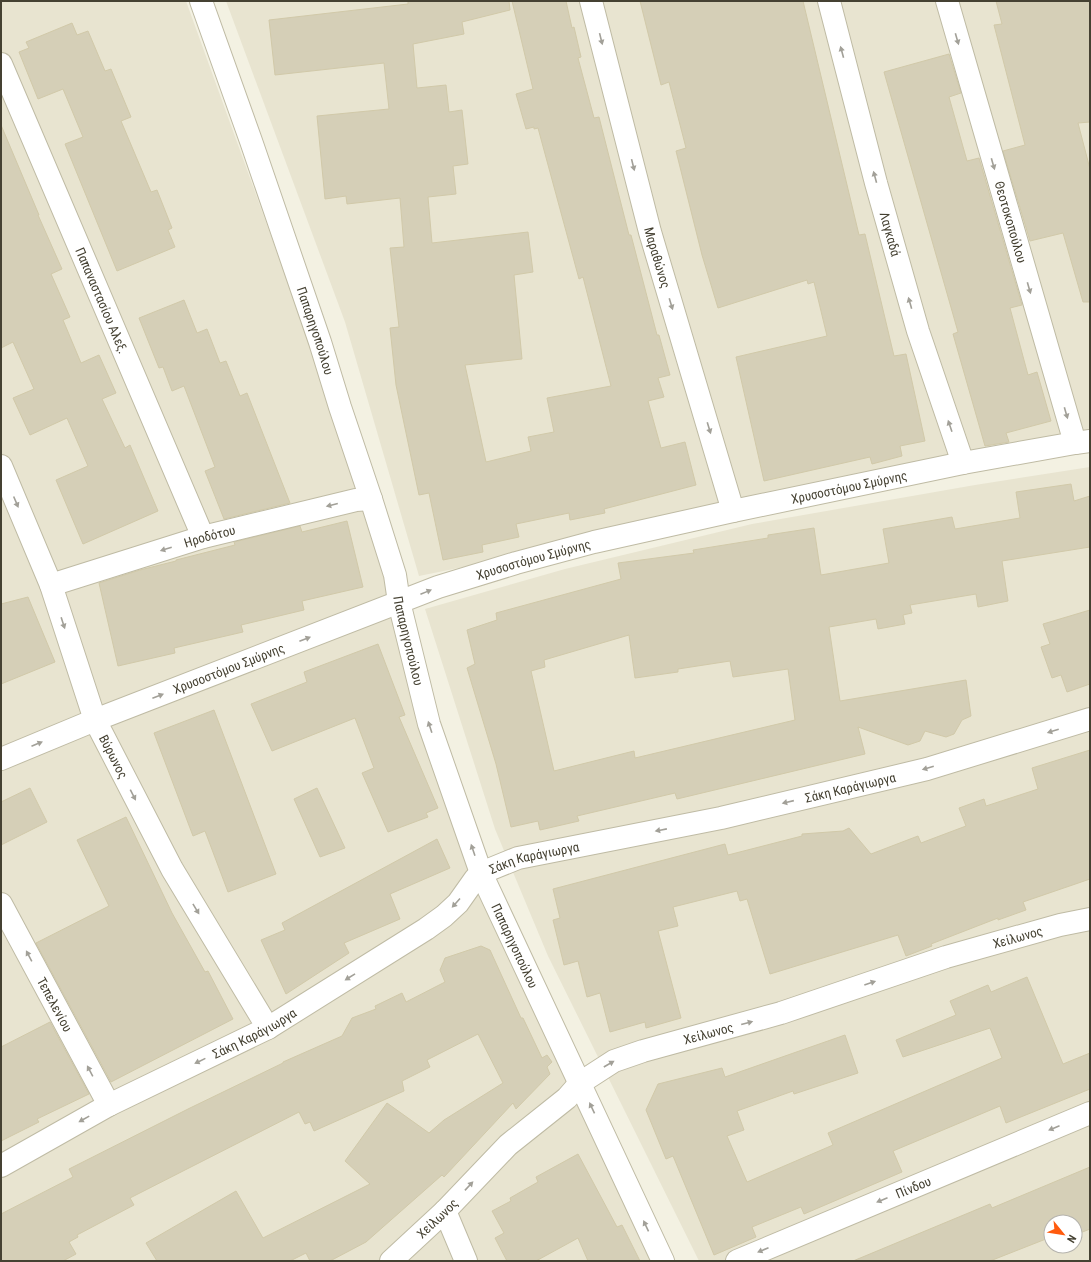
<svg xmlns="http://www.w3.org/2000/svg" width="1091" height="1262" font-family="'Roboto Condensed',sans-serif">
	<style>
		.residential { fill: #e8e4d0; fill-rule: evenodd }
		.building { fill: #d5cfb7; stroke: #d1c9a9; fill-rule: evenodd }
		.lines { fill: none; stroke-linecap: round; stroke-linejoin: round }
		.minor-casing { stroke: #bfbba4; stroke-width: 24 }
		.minor { stroke: #fff; stroke-width: 22 }
		.oneway { fill: #a2a098 }
		.labels { text-anchor: middle; dominant-baseline: central; stroke-width: 3; stroke-linejoin: round; paint-order: stroke }
		.street-label { font-size: 13px; fill: #454132; stroke: #fff }
	</style>
	<rect width="100%" height="100%" fill="#f3f1e2"/>
	<g class="residential">
		<polygon points="1,1 186,1 347,446 475,869 660,1261 1,1261"/>
		<polygon points="226,1 1090,1 1090,440 419,576 345,322"/>
		<path d="M1090,467V1261H699L548,956L495,829L425,609L565,569L752,524L975,485ZM1051,1222H1075V1246H1051Z"/>
	</g>
	<g class="building">
		<polygon points="408,1 509,1 510,10 462,22 464,34 413,44 417,88 446,85 449,112 462,110 468,164 453,166 456,194 428,197 432,243 528,232 533,272 514,275 522,359 465,365 486,462 531,451 528,437 554,432 547,398 611,386 583,277 579,279 538,128 534,129 534,127 526,129 516,94 533,89 512,1 566,1 572,28 574,27 581,57 578,58 594,118 599,117 629,235 631,235 657,335 659,335 670,375 658,378 664,397 648,401 661,448 685,442 696,485 604,509 605,513 570,520 569,513 516,524 519,537 482,545 483,552 443,560 429,493 419,495 396,385 390,328 399,327 390,248 404,247 400,198 347,204 346,196 325,199 317,116 389,109 384,63 275,75 269,20 408,4"/>
		<polygon points="640,1 803,1 859,235 865,234 894,356 906,354 925,441 900,446 902,456 872,464 870,457 764,481 736,357 827,336 814,282 808,284 807,280 718,308 702,255 676,151 686,148 669,82 661,85"/>
		<polygon points="996,1 1090,1 1090,122 1078,123 1090,169 1090,302 1083,302 1063,233 1030,241 1003,151 1025,145 994,25 1002,24"/>
		<polygon points="72,23 77,35 88,31 105,71 111,69 131,117 121,121 151,192 157,190 172,228 168,230 175,247 117,271 65,144 83,137 63,89 38,99 19,52 29,48 26,42"/>
		<polygon points="949,54 961,93 949,97 967,161 979,158 1022,305 1010,308 1028,375 1037,372 1051,421 1006,433 1009,442 985,446 953,334 958,332 884,72"/>
		<polygon points="1,125 39,215 38,215 62,269 51,274 70,317 63,320 81,363 99,355 116,393 102,399 125,448 130,445 158,511 83,544 56,480 88,466 67,418 30,435 13,398 34,389 13,342 1,348"/>
		<polygon points="184,300 197,333 207,329 220,363 226,361 240,396 247,393 290,503 224,519 205,471 215,467 184,386 172,391 163,367 159,368 139,318"/>
		<path d="M1071,484L1074,501L1090,496V547L1002,561L1008,601L978,607L976,594L910,605L912,613L903,615L905,624L878,629L876,619L829,627L840,701L966,680L971,716L962,720L954,734L946,737L925,731L920,741L908,745L858,727L865,754L677,799L675,793L577,816L579,821L540,830L538,821L511,827L496,764L467,668L475,664L467,630L497,620L496,613L621,579L618,563L694,553L693,550L768,538V535L814,528L821,575L889,563L883,529L952,517L955,529L1020,518L1016,492ZM629,635L635,678L678,672V669L730,661L733,677L788,669L795,720L635,758L634,751L554,771L531,671L545,667L544,660Z"/>
		<polygon points="347,521 363,587 302,601 304,610 241,625 243,632 174,648 175,653 118,666 99,583 140,570 176,561 176,560 235,545 234,542 300,526 302,532"/>
		<polygon points="28,597 55,662 1,684 1,604"/>
		<polygon points="1090,610 1090,684 1067,692 1061,675 1052,678 1041,647 1050,644 1043,624"/>
		<polygon points="378,644 405,715 399,717 438,808 426,813 428,817 388,832 362,773 374,768 355,718 272,751 251,704 307,682 304,672"/>
		<polygon points="214,710 276,874 228,892 205,831 193,836 154,733"/>
		<polygon points="1090,750 1090,879 1023,902 1026,910 998,920 998,918 931,944 932,946 906,956 898,935 770,974 747,899 740,901 737,891 673,907 678,926 658,931 681,1018 646,1028 645,1022 610,1032 600,993 587,997 578,961 564,965 553,920 560,918 553,889 725,844 728,855 802,836 802,834 843,831 849,828 871,854 918,836 921,843 966,826 959,808 984,799 986,806 1038,789 1032,768"/>
		<polygon points="30,788 47,822 1,845 1,802"/>
		<polygon points="317,788 345,848 320,857 294,799"/>
		<polygon points="126,817 172,913 205,972 208,971 233,1019 111,1082 36,943 109,906 77,840"/>
		<polygon points="437,839 450,868 390,894 400,919 344,943 349,953 286,994 261,940 285,930 282,923"/>
		<polygon points="481,946 490,950 521,1018 523,1018 542,1058 547,1055 552,1062 547,1067 550,1074 516,1109 513,1103 444,1177 442,1175 366,1242 330,1261 310,1261 306,1253 290,1261 157,1261 146,1243 236,1191 263,1238 370,1184 345,1161 387,1103 429,1133 444,1120 503,1083 478,1034 427,1060 430,1067 402,1081 404,1091 314,1131 310,1122 305,1124 299,1112 130,1198 134,1205 77,1235 78,1237 69,1242 76,1254 63,1261 1,1261 1,1214 73,1177 69,1169 190,1108 283,1063 283,1062 342,1036 352,1018 376,1009 375,1006 402,993 406,1002 445,982 440,970 445,958"/>
		<polygon points="1027,977 1063,1064 1090,1053 1090,1089 1006,1123 1000,1106 893,1151 902,1172 804,1214 801,1207 752,1227 756,1237 714,1255 673,1156 666,1159 646,1110 658,1084 722,1068 725,1077 845,1035 858,1073 794,1094 793,1091 737,1111 744,1130 727,1136 747,1182 833,1145 828,1133 1002,1058 990,1028 903,1057 896,1040 956,1015 950,1001 988,985 991,992"/>
		<polygon points="50,1022 89,1094 37,1119 39,1122 1,1141 1,1047"/>
		<polygon points="578,1154 617,1227 622,1225 640,1261 588,1261 578,1238 536,1261 507,1261 495,1238 504,1233 492,1211 511,1201 510,1198 538,1182 536,1177"/>
		<polygon points="1090,1167 1090,1229 1075,1235 1075,1222 1051,1222 1051,1237 990,1261 853,1261 990,1204 992,1208"/>
	</g>
	<g class="lines">
		<defs>
			<g id="minor">
				<path id="s1" d="M201,1L251,141L320,342L340,407L371,499L395,575L399,602L429,724L481,873L663,1261"/>
				<path id="s2" d="M591,1L650,232L733,511"/>
				<path id="s3" d="M829,1L876,183L918,331L963,463"/>
				<path id="s4" d="M947,1L1075,443"/>
				<path id="s5" d="M1,64L203,537"/>
				<path id="s6" d="M1,466L51,585L95,720L172,869L268,1028"/>
				<path id="s7" d="M51,585L203,537L356,500L371,499"/>
				<path id="s8" d="M1,759L95,720L438,587L516,563L594,542L733,511L963,463L1075,443L1090,441"/>
				<path id="s9" d="M1,904L109,1105"/>
				<path id="s10" d="M1,1166L109,1105L268,1028L426,929L444,916L458,903L475,879L481,873L518,858L721,818L927,769L1090,719"/>
				<polyline points="445,1211 466,1261"/>
				<path id="s11" d="M391,1261L445,1211L508,1145L567,1098L580,1083L614,1061L643,1051L781,1013L946,957L1060,925L1090,919"/>
				<path id="s12" d="M737,1261L1090,1113"/>
			</g>
		</defs>
		<use href="#minor" class="minor-casing"/>
		<use href="#minor" class="minor"/>
	</g>
	<defs><path id="oneway-solid" d="M-6-.8H1V-3.2L6.5 0L1 3.2V.8H-6Z"/></defs>
	<g class="oneway">
		<use href="#oneway-solid" transform="translate(601 39) rotate(76)"/>
		<use href="#oneway-solid" transform="translate(957 39) rotate(74)"/>
		<use href="#oneway-solid" transform="translate(842 52) rotate(-105)"/>
		<use href="#oneway-solid" transform="translate(993 164) rotate(74)"/>
		<use href="#oneway-solid" transform="translate(633 165) rotate(76)"/>
		<use href="#oneway-solid" transform="translate(875 177) rotate(-105)"/>
		<use href="#oneway-solid" transform="translate(1029 288) rotate(74)"/>
		<use href="#oneway-solid" transform="translate(910 303) rotate(-106)"/>
		<use href="#oneway-solid" transform="translate(671 304) rotate(73)"/>
		<use href="#oneway-solid" transform="translate(1066 413) rotate(74)"/>
		<use href="#oneway-solid" transform="translate(950 426) rotate(-109)"/>
		<use href="#oneway-solid" transform="translate(709 428) rotate(73)"/>
		<use href="#oneway-solid" transform="translate(16 502) rotate(67)"/>
		<use href="#oneway-solid" transform="translate(332 505) rotate(166)"/>
		<use href="#oneway-solid" transform="translate(166 549) rotate(163)"/>
		<use href="#oneway-solid" transform="translate(426 592) rotate(-22)"/>
		<use href="#oneway-solid" transform="translate(63 623) rotate(72)"/>
		<use href="#oneway-solid" transform="translate(305 639) rotate(-21)"/>
		<use href="#oneway-solid" transform="translate(158 696) rotate(-21)"/>
		<use href="#oneway-solid" transform="translate(430 727) rotate(-108)"/>
		<use href="#oneway-solid" transform="translate(1053 731) rotate(163)"/>
		<use href="#oneway-solid" transform="translate(37 744) rotate(-23)"/>
		<use href="#oneway-solid" transform="translate(928 768) rotate(164)"/>
		<use href="#oneway-solid" transform="translate(133 795) rotate(63)"/>
		<use href="#oneway-solid" transform="translate(788 802) rotate(167)"/>
		<use href="#oneway-solid" transform="translate(661 830) rotate(169)"/>
		<use href="#oneway-solid" transform="translate(473 850) rotate(-109)"/>
		<use href="#oneway-solid" transform="translate(456 903) rotate(132)"/>
		<use href="#oneway-solid" transform="translate(196 909) rotate(59)"/>
		<use href="#oneway-solid" transform="translate(29 956) rotate(-118)"/>
		<use href="#oneway-solid" transform="translate(350 977) rotate(148)"/>
		<use href="#oneway-solid" transform="translate(870 983) rotate(-19)"/>
		<use href="#oneway-solid" transform="translate(747 1023) rotate(-15)"/>
		<use href="#oneway-solid" transform="translate(200 1061) rotate(154)"/>
		<use href="#oneway-solid" transform="translate(609 1064) rotate(-30)"/>
		<use href="#oneway-solid" transform="translate(90 1071) rotate(-118)"/>
		<use href="#oneway-solid" transform="translate(592 1108) rotate(-115)"/>
		<use href="#oneway-solid" transform="translate(84 1119) rotate(151)"/>
		<use href="#oneway-solid" transform="translate(1054 1128) rotate(157)"/>
		<use href="#oneway-solid" transform="translate(469 1186) rotate(-47)"/>
		<use href="#oneway-solid" transform="translate(882 1200) rotate(157)"/>
		<use href="#oneway-solid" transform="translate(646 1226) rotate(-115)"/>
		<use href="#oneway-solid" transform="translate(763 1250) rotate(157)"/>
	</g>
	<g class="labels">
		<g class="street-label">
			<text stroke="none"><textPath href="#s4" startOffset="230">Θεοτοκοπούλου</textPath></text>
			<text stroke="none"><textPath href="#s3" startOffset="241">Λαγκαδά</textPath></text>
			<text stroke="none"><textPath href="#s2" startOffset="265">Μαραθώνος</textPath></text>
			<text stroke="none"><textPath href="#s5" startOffset="257">Παπαναστασίου Αλεξ.</textPath></text>
			<text stroke="none"><textPath href="#s1" startOffset="349">Παπαρηγοπούλου</textPath></text>
			<text stroke="none"><textPath href="#s8" startOffset="893">Χρυσοστόμου Σμύρνης</textPath></text>
			<text stroke="none"><textPath href="#s7" startOffset="166">Ηροδότου</textPath></text>
			<text stroke="none"><textPath href="#s8" startOffset="569">Χρυσοστόμου Σμύρνης</textPath></text>
			<text stroke="none"><textPath href="#s1" startOffset="673">Παπαρηγοπούλου</textPath></text>
			<text stroke="none"><textPath href="#s8" startOffset="245">Χρυσοστόμου Σμύρνης</textPath></text>
			<text stroke="none"><textPath href="#s6" startOffset="312">Βύρωνος</textPath></text>
			<text stroke="none"><textPath href="#s10" startOffset="946">Σάκη Καράγιωργα</textPath></text>
			<text stroke="none"><textPath href="#s10" startOffset="622">Σάκη Καράγιωργα</textPath></text>
			<text stroke="none"><textPath href="#s11" startOffset="723">Χείλωνος</textPath></text>
			<text stroke="none"><textPath href="#s1" startOffset="997">Παπαρηγοπούλου</textPath></text>
			<text stroke="none"><textPath href="#s9" startOffset="114">Τεπελενίου</textPath></text>
			<text stroke="none"><textPath href="#s10" startOffset="286">Σάκη Καράγιωργα</textPath></text>
			<text stroke="none"><textPath href="#s11" startOffset="399">Χείλωνος</textPath></text>
			<text stroke="none"><textPath href="#s12" startOffset="191">Πίνδου</textPath></text>
			<text stroke="none"><textPath href="#s11" startOffset="63">Χείλωνος</textPath></text>
		</g>
	</g>
	<rect width="1091" height="1262" fill="none" stroke="#454132" stroke-width="4"/>
	<g transform="translate(1063 1234) rotate(120)"><circle r="19" fill="#ffffff" stroke="#b5b3ad"/>
	<path d="M0-3L7 15L0 10L-7 15Z" fill="#ff5b0e"/>
	<text y="-6" font-size="11" font-weight="bold" text-anchor="middle" fill="#454132">N</text>
	</g>
</svg>
